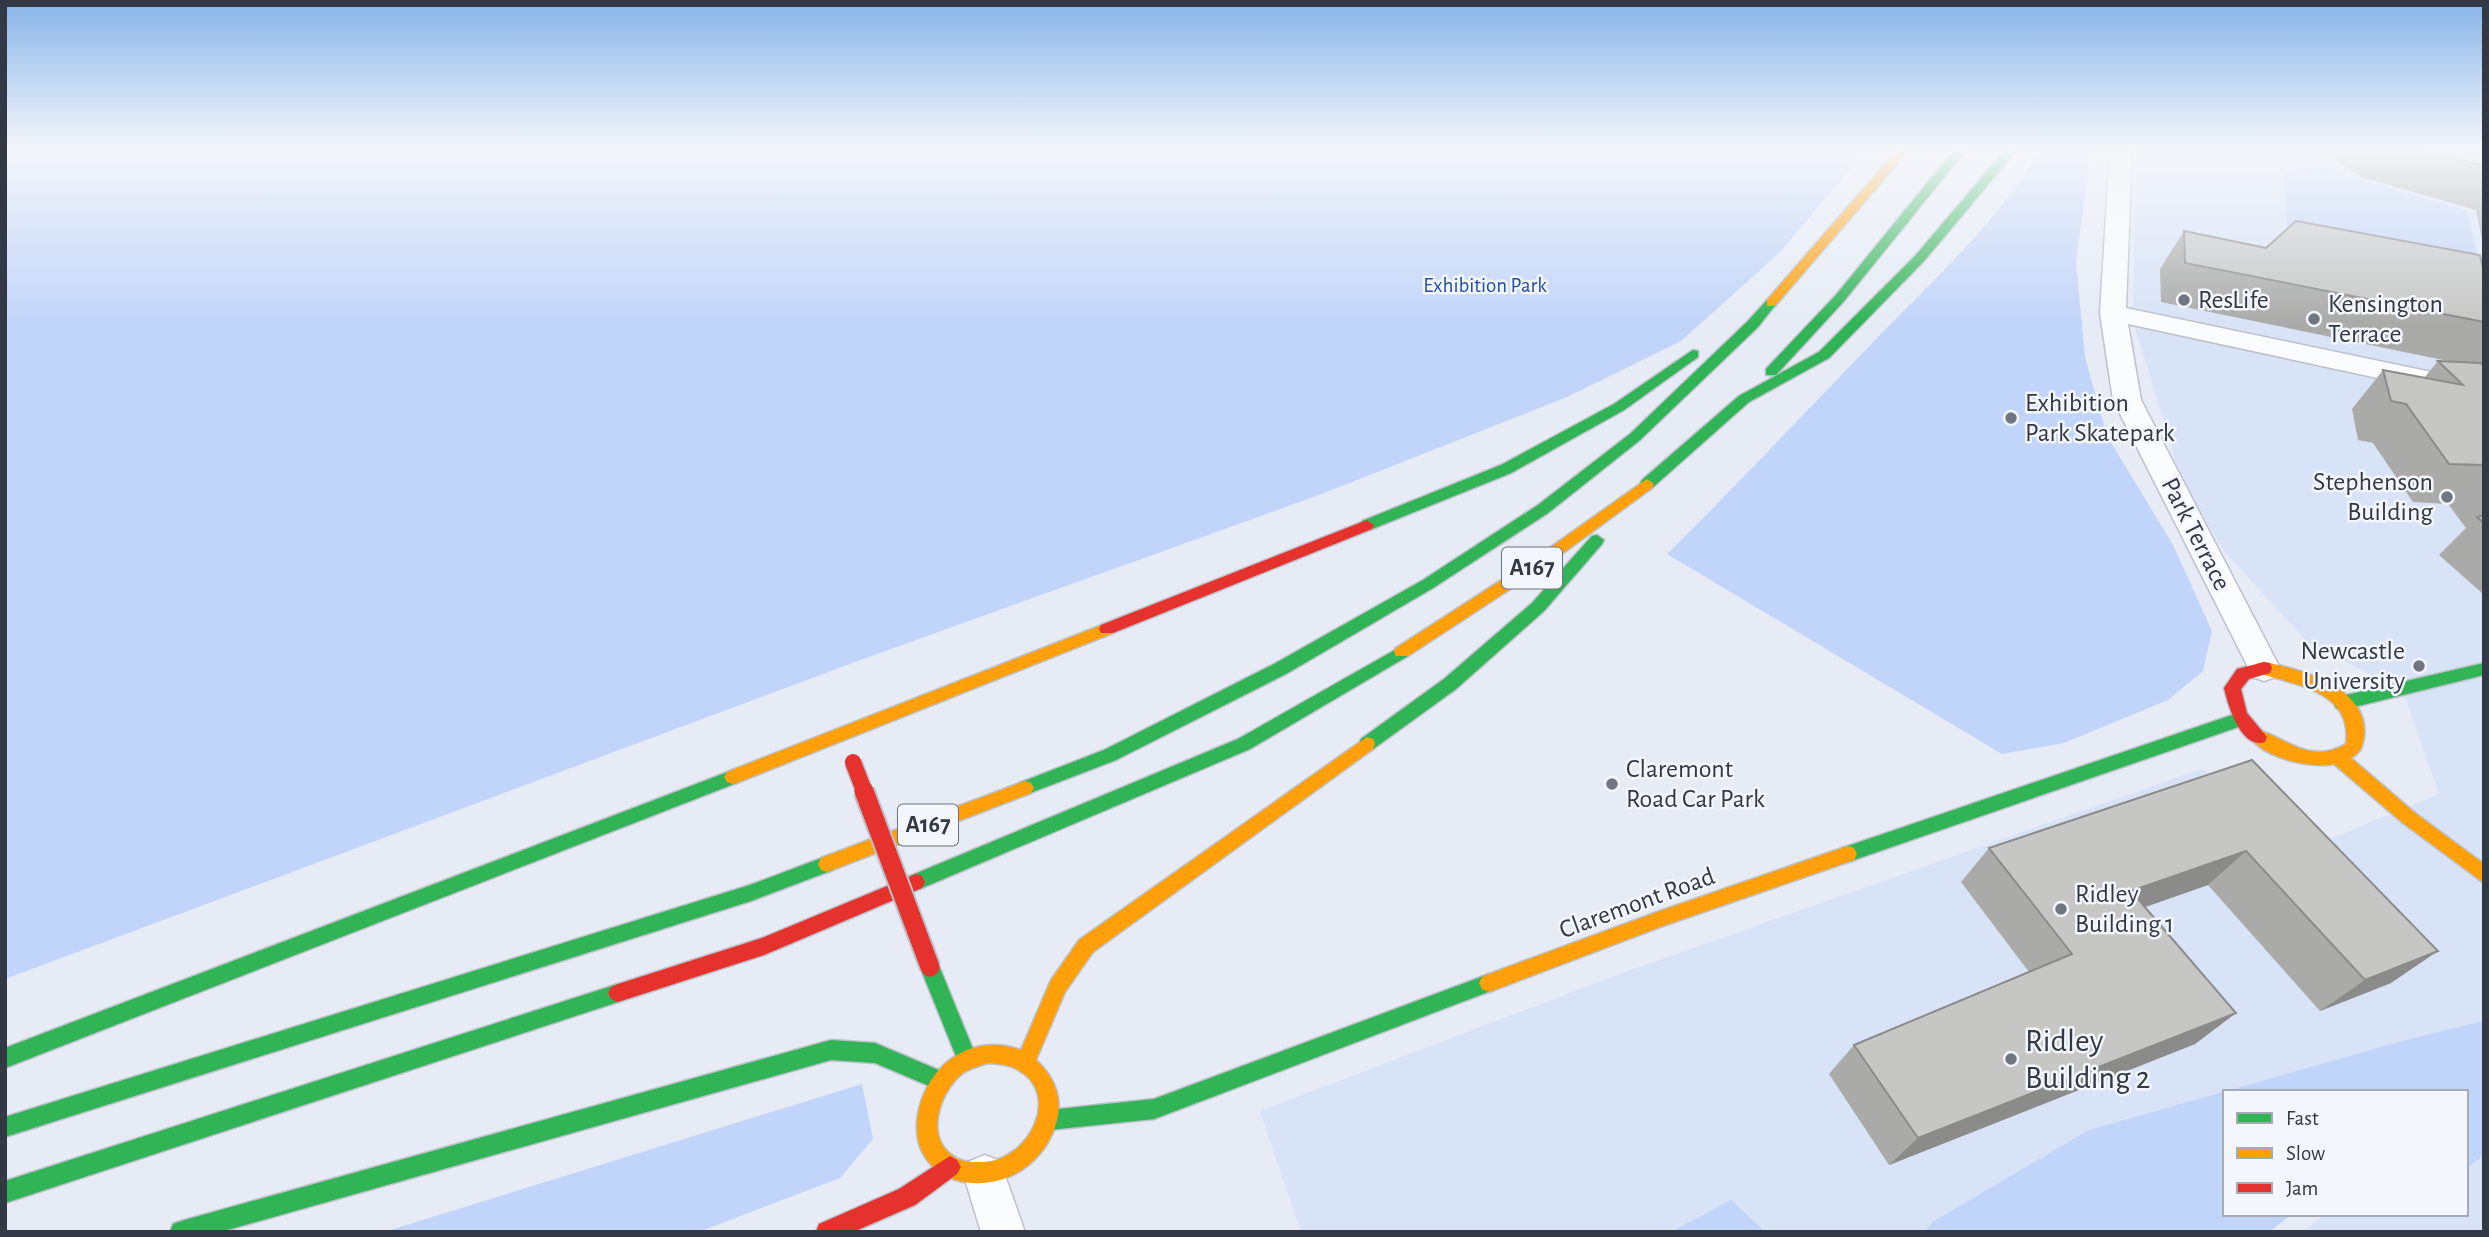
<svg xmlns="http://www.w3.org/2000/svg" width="2489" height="1237" font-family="'Alegreya Sans',sans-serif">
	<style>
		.built { fill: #d8e3f8 }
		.green { fill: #c1d4f9 }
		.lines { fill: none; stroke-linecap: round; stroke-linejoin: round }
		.street-casing { stroke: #bcc1cb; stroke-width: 3 }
		.fast-casing { stroke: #bcc1cb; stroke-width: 3 }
		.slow-casing { stroke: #bcc1cb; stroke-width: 3 }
		.jam-casing { stroke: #bcc1cb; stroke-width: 3 }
		.street { fill: #fbfcfe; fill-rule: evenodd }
		.fast { fill: #30b455; fill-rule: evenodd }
		.slow { fill: #ff9f0a; fill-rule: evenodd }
		.jam { fill: #e5322d; fill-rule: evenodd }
		.jam-bridge-far1-casing { stroke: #bcc1cb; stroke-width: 19; stroke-linecap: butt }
		.jam-bridge-casing { stroke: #bcc1cb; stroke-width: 23; stroke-linecap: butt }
		.jam-bridge-far1 { stroke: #e5322d; stroke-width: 16 }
		.jam-bridge { stroke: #e5322d; stroke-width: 19 }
		.wall { fill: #aaaaa9 }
		.shaded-wall { fill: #8b8b8a }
		.building { fill: #c6c6c5; stroke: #8b8b8a; stroke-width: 2 }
		.poi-dot { fill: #717782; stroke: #f3f7fd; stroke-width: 2.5 }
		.labels { text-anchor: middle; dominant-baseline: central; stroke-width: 5; stroke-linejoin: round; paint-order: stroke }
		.far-park-label { font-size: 21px; fill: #214ea6; stroke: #f3f7fd }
		.shield { fill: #f3f7fd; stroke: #6c717c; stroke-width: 2 }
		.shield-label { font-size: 24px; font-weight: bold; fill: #323844 }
		.poi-label { font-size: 26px; fill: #323844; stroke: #f3f7fd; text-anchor: start }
		.street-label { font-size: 26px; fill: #323844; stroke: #f3f7fd }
		.near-poi-label { font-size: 32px; fill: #323844; stroke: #f3f7fd; text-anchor: start }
	</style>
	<rect width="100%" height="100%" fill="#e6ebf5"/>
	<g class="built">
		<polygon points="2135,150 2397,150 2484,175 2484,1063 2430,1092 2225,1092 2147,1232 1301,1232 1260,1111 1617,975 2201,769 2325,841 2439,794 2403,691 2307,642 2224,551 2182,481 2133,321"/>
		<polygon points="2484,1092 2484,1232 2302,1232 2325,1214 2466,1214 2466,1105"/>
	</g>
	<g class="green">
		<polygon points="5,150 1867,150 1778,254 1681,341 1567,397 1319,495 855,662 5,979"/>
		<path d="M2040,150H2091L2076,262L2085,357L2107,436L2173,545L2212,631L2203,671L2168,700L2064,743L2002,754L1667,554C1741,481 1812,405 1885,330C1940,274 2000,218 2040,150Z"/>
		<polygon points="2316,167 2467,211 2484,284 2288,235 2284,175"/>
		<polygon points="2484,1021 2484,1155 2466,1169 2466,1092 2225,1092 2225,1214 2292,1214 2269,1232 1924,1232 1934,1221 2089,1130 2413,1038"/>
		<polygon points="862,1084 873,1139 840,1178 699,1232 384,1232"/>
		<polygon points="1731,1200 1765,1232 1671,1232"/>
	</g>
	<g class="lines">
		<defs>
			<g id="street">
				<polygon points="2110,150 2132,150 2126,308 2484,383 2484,401 2128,324 2141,400 2280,668 2275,677 2264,681 2253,677 2113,400 2100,313"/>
				<polygon points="985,1155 1000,1161 1025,1232 981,1232 964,1176 970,1161"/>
			</g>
			<g id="fast">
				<polygon points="1954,150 1966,150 1844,301 1776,375 1766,375 1766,369 1836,295"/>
				<polygon points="2005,150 2017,150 1924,261 1829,358 1749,402 1652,488 1642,488 1640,484 1642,480 1739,396 1819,352 1916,255"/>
				<polygon points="1771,299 1777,303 1757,328 1640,440 1548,513 1433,588 1286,674 1116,760 1025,795 1019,793 1016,788 1019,783 1104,750 1274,664 1423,580 1538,505 1630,434 1747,322 1767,300"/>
				<polygon points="1693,350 1698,351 1698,357 1624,410 1511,473 1372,529 1362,529 1360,525 1362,521 1501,465 1614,404"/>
				<polygon points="1597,535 1604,540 1602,544 1544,611 1456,689 1373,749 1367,751 1361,749 1359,744 1361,739 1444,679 1532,603 1592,536"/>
				<polygon points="1402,646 1408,648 1410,652 1408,656 1250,749 922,888 916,890 910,888 907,882 910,876 1238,739"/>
				<polygon points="2484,663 2484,675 2342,710 2336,708 2334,703 2336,698 2342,696"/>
				<polygon points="2241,712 2247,714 2249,719 2247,724 1848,862 1842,860 1839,854 1842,848 1848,846"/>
				<polygon points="733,770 739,772 742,777 739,782 5,1068 5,1048"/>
				<polygon points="827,856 833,858 836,864 833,870 751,901 5,1137 5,1117 750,885"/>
				<polygon points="930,958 937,961 977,1059 974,1066 967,1069 960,1066 920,967 923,961"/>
				<polygon points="1489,974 1496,977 1499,983 1496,989 1154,1119 1049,1130 1042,1127 1039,1120 1042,1113 1049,1110 1154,1099"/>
				<polygon points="618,984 625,987 628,993 625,999 618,1002 5,1203 5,1181"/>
				<polygon points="831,1040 875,1043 948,1074 951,1081 948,1088 941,1091 875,1063 831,1060 220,1232 170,1232 173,1224 181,1221"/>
			</g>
			<g id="slow">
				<polygon points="1897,150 1909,150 1775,306 1767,306 1767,300"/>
				<polygon points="1647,479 1654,484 1652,488 1544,567 1408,656 1396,656 1394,652 1396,648 1534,559"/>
				<polygon points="1107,623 1113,625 1115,629 1113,633 739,782 733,784 727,782 724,777 727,772"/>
				<path d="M2264,662C2300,669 2370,687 2364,737C2362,748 2361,752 2351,758L2415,813L2484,864V883L2403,823L2334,764C2313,769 2262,758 2251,737L2253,732L2259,730C2291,741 2310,764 2346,744C2353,691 2296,685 2258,673L2256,668L2258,663Z"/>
				<path d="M1367,737L1373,739L1375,744L1373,749L1093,952L1065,992L1036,1060C1056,1078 1064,1102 1055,1127C1025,1210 904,1197 918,1114C927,1064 972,1032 1021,1050L1051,980L1079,940ZM988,1063C996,1064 1007,1064 1014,1068C1066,1091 1028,1165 979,1162C970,1162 961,1162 953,1156C924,1136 940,1091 963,1073C971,1068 979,1066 988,1063Z"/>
				<polygon points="1025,781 1031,783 1034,788 1031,793 827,872 821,870 818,864 821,858"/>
				<polygon points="1848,846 1854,848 1857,854 1854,860 1660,927 1489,992 1482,989 1479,983 1482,977 1489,974 1660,911"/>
			</g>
			<g id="jam">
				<polygon points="1367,520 1374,525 1372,529 1113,633 1101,633 1099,629 1101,625"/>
				<path d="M2264,662L2270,663L2272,668L2270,673L2249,679L2241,689L2247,713L2267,737L2265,742C2241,750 2228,705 2224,688L2237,669Z"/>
				<polygon points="916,874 922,876 925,882 922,888 764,955 618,1002 611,999 608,993 611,987 618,984 762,938"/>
				<polygon points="950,1156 957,1160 961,1167 957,1174 915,1205 853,1232 816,1232 819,1224 899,1189"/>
			</g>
		</defs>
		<use href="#street" class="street-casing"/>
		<use href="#fast" class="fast-casing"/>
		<use href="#slow" class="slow-casing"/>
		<use href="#jam" class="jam-casing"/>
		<use href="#street" class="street"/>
		<use href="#fast" class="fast"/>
		<use href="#slow" class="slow"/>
		<use href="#jam" class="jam"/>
		<defs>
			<polyline id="jam-bridge-far1" points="853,762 865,793"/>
			<polyline id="jam-bridge" points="864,791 930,967"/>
		</defs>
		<use href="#jam-bridge-far1" class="jam-bridge-far1-casing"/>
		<use href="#jam-bridge" class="jam-bridge-casing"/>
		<use href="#jam-bridge-far1" class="jam-bridge-far1"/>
		<use href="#jam-bridge" class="jam-bridge"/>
	</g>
	<g class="wall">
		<polygon points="2320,150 2484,150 2484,241 2482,240 2476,210 2361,177"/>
		<polygon points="2184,231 2266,248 2484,273 2484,593 2482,593 2439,555 2466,528 2448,504 2413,502 2373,443 2358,440 2352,409 2383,370 2424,378 2438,361 2453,362 2161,302 2160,269"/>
		<polygon points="2252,760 2391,983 2320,1011 2208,885 2144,907 2236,1013 2195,1044 1889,1165 1829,1074 1854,1045 2029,972 1961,882 1989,848"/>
	</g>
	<g class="shaded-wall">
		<polygon points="2246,851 2208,885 2097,924 2131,891"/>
		<polygon points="2438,951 2391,983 2320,1011 2365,980"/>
		<polygon points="2236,1013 2195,1044 1889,1165 1918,1138"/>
	</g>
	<g class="building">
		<polygon points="2427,150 2484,150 2484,166"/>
		<polygon points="2296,221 2480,255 2484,273 2484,322 2185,263 2184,231 2266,248"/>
		<polygon points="2438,361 2481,363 2484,366 2484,465 2449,464 2406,404 2391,401 2383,370 2463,385"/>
		<polygon points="2484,515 2484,523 2477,517"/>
		<polygon points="2252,760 2438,951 2365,980 2246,851 2131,891 2236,1013 1918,1138 1854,1045 2072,954 1989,848"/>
	</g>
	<linearGradient id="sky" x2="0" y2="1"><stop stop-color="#87b4e9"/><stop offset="0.46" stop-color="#f4f6fa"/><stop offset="1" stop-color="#f4f6fa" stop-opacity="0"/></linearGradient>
	<rect width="2489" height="323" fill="url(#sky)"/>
	<g class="poi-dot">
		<circle cx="2184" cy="300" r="7"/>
		<circle cx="2314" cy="319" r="7"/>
		<circle cx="2011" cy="418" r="7"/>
		<circle cx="2447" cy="497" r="7"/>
		<circle cx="2419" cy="666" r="7"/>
		<circle cx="1612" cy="784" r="7"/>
		<circle cx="2061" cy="909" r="7"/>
		<circle cx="2011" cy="1059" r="7"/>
	</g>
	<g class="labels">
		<g class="far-park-label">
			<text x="1485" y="285">Exhibition Park</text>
		</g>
		<g class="shield">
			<rect x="1502" y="547.5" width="60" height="41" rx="5"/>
			<rect x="898" y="804.5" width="60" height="41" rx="5"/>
		</g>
		<g class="shield-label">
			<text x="1532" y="568">A167</text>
			<text x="928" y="825">A167</text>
		</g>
		<g class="poi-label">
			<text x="2198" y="300">ResLife</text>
			<text x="2328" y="304">Kensington<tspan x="2328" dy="30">Terrace</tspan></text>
			<text x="2025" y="403">Exhibition<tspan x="2025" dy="30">Park Skatepark</tspan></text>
			<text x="2433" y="482" text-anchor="end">Stephenson<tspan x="2433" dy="30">Building</tspan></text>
			<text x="2405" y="651" text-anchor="end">Newcastle<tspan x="2405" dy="30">University</tspan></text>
			<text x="1626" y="769">Claremont<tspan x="1626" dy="30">Road Car Park</tspan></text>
			<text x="2075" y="894">Ridley<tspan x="2075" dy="30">Building 1</tspan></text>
		</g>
		<g class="street-label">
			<text transform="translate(2196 534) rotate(63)">Park Terrace</text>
			<text transform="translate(1637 903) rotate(-20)">Claremont Road</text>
		</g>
		<g class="near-poi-label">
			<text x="2025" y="1041">Ridley<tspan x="2025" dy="37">Building 2</tspan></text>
		</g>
	</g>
	<rect width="2489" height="1237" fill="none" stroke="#323844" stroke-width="14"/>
	<rect x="2223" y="1090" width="245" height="126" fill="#f3f7fd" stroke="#a6abb3" stroke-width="2"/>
	<rect x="2237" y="1113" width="35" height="10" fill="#30b455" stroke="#a6abb3" stroke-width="2"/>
	<text x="2286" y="1125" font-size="21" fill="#323844">Fast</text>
	<rect x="2237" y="1148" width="35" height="10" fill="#ff9f0a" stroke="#a6abb3" stroke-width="2"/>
	<text x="2286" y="1160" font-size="21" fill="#323844">Slow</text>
	<rect x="2237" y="1183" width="35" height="10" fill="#e5322d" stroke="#a6abb3" stroke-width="2"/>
	<text x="2286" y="1195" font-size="21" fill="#323844">Jam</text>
</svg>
